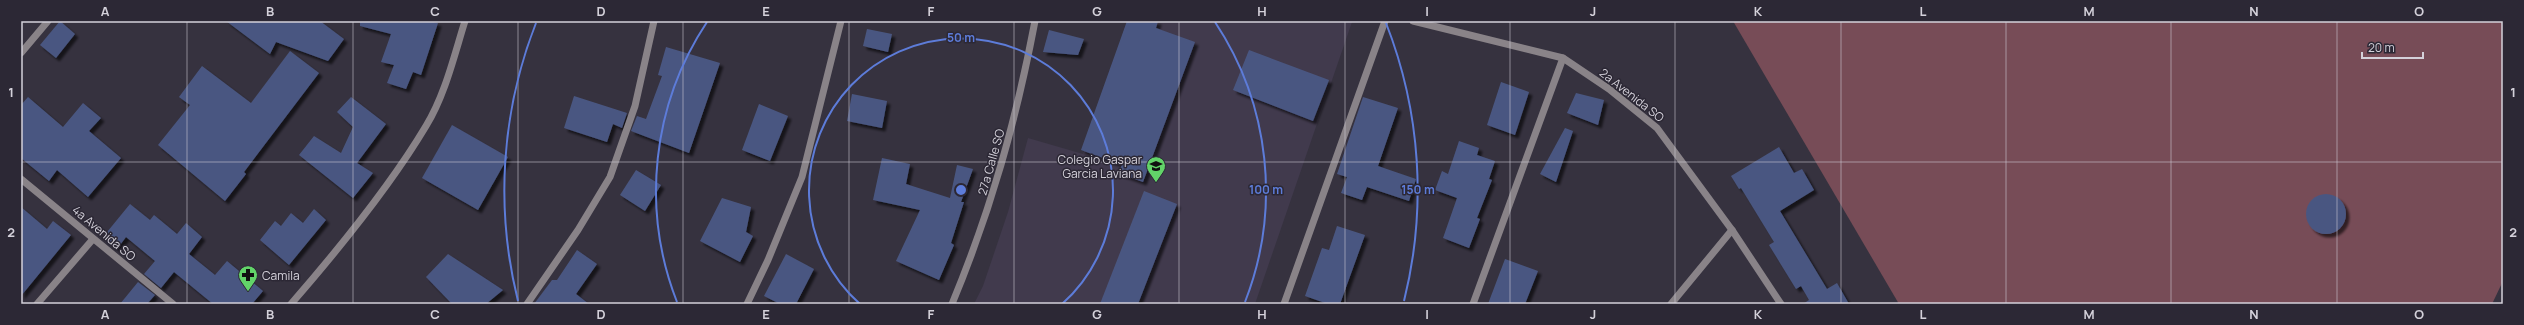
<svg xmlns="http://www.w3.org/2000/svg" width="2524" height="325" font-family="Manrope,sans-serif">
	<style>
		.built { fill: #413a4d }
		.green { fill: #774c57 }
		.building { fill: #4a5781; filter: url(#shadow) }
		.lines { fill: none; stroke-linecap: round; stroke-linejoin: round }
		.minor { stroke: #898388; stroke-width: 7 }
		.grid { fill: none; stroke: #d4d1da; stroke-width: 1; stroke-opacity: 0.55 }
		.ring { fill: none; stroke: #5d7cd9; stroke-width: 2 }
		.labels { text-anchor: middle; dominant-baseline: central; stroke-width: 3; stroke-linejoin: round; paint-order: stroke }
		.street-label { font-size: 12px; fill: #d4d1da; stroke: #2c2835 }
		.poi-label { font-size: 12px; fill: #d4d1da; stroke: #2c2835; text-anchor: end }
		.centre { fill: #5d7cd9; stroke: #2c2835; stroke-width: 2 }
		.ring-label { font-size: 12px; text-anchor: middle; font-weight: bold; fill: #5d7cd9; stroke: #2c2835; stroke-width: 3; stroke-linejoin: round; paint-order: stroke }
		.neatline { fill: none; stroke: #d4d1da; stroke-width: 1.5 }
		.grid-label { font-size: 13px; text-anchor: middle; font-weight: bold; fill: #d4d1da }
	</style>
	<defs>
		<filter id="shadow"><feDropShadow dx="3.5" dy="3.5" stdDeviation="1" flood-color="#0009"/></filter>
	</defs>
	<rect width="100%" height="100%" fill="#36323f"/>
	<polygon class="built" points="1127,21 1352,22 1255,304 974,304 983,286 1008,212 1028,138 1083,154"/>
	<polygon class="green" points="1733,21 2503,21 2503,281 2492,304 1899,304"/>
	<g class="building">
		<polygon points="60,21 75,34 56,58 40,45"/>
		<polygon points="226,21 320,21 344,39 328,61 276,42 270,54"/>
		<polygon points="360,21 429,21 438,23 421,75 413,72 406,89 387,83 394,65 381,62 391,34 360,26"/>
		<polygon points="1127,21 1158,21 1156,28 1195,42 1143,182 1118,173 1122,165 1081,150"/>
		<polygon points="867,29 892,34 888,52 863,46"/>
		<polygon points="1049,30 1084,39 1078,55 1043,52"/>
		<polygon points="666,47 720,63 689,153 631,131 637,116 646,119 662,76 658,75"/>
		<polygon points="1249,50 1329,80 1313,121 1233,90"/>
		<polygon points="290,51 319,73 244,172 246,174 225,201 158,145 190,105 179,97 202,66 251,103"/>
		<polygon points="1501,82 1529,92 1515,135 1487,125"/>
		<polygon points="1576,93 1604,100 1598,125 1567,113"/>
		<polygon points="852,94 887,101 882,128 847,121"/>
		<polygon points="574,96 627,113 622,128 613,124 607,142 564,128"/>
		<polygon points="28,97 63,127 83,103 101,118 89,131 121,158 88,197 57,170 49,181 21,158 21,105"/>
		<polygon points="351,97 386,124 357,163 373,173 353,198 299,155 314,136 341,153 353,127 337,112"/>
		<polygon points="1363,97 1398,108 1378,166 1416,179 1409,201 1367,187 1362,200 1341,193 1347,177 1337,174"/>
		<polygon points="759,104 788,116 770,161 742,150"/>
		<polygon points="452,125 508,157 478,210 422,178"/>
		<polygon points="1565,128 1573,131 1556,182 1540,174"/>
		<polygon points="1459,141 1479,148 1477,155 1495,161 1489,179 1492,180 1477,218 1480,219 1469,248 1443,238 1457,198 1435,190 1442,171 1448,174"/>
		<polygon points="1779,147 1794,173 1802,169 1814,190 1780,211 1827,289 1837,283 1849,304 1803,304 1809,300 1801,286 1796,289 1769,245 1774,242 1741,188 1739,189 1731,176"/>
		<polygon points="882,158 910,164 906,184 950,198 957,165 973,169 961,202 964,202 951,243 954,245 939,280 896,261 920,210 873,200"/>
		<polygon points="636,170 661,185 645,211 620,195"/>
		<polygon points="1144,191 1177,204 1138,304 1100,304"/>
		<circle cx="2326" cy="214" r="20"/>
		<polygon points="722,198 751,207 746,232 753,236 740,262 700,241"/>
		<polygon points="130,204 150,220 154,215 177,234 186,223 202,237 189,254 215,275 227,261 263,291 252,304 213,304 174,272 161,288 144,274 155,261 126,237 117,249 103,237"/>
		<polygon points="21,207 47,229 53,221 71,235 21,296"/>
		<polygon points="314,209 326,220 289,265 260,240 275,221 281,226 291,213 303,223"/>
		<polygon points="1337,226 1365,235 1340,304 1328,304 1305,296 1322,248 1329,250"/>
		<polygon points="577,250 597,264 576,294 589,304 534,304 552,280 557,280"/>
		<polygon points="448,254 503,290 486,304 452,304 426,277"/>
		<polygon points="786,254 814,269 796,304 780,304 764,296"/>
		<polygon points="1505,259 1538,271 1525,304 1488,304"/>
		<polygon points="138,282 155,295 147,304 120,304"/>
	</g>
	<g class="lines">
		<g class="minor">
			<polyline points="1413,21 1563,58 1609,89 1657,128 1732,230 1781,304"/>
			<polyline points="21,53 48,21"/>
			<polyline points="21,179 173,304"/>
			<polyline points="37,304 93,239"/>
			<path d="M291,304C338,250 389,188 426,126C445,95 454,56 465,21"/>
			<polyline points="527,304 578,230 610,177 635,106 654,21"/>
			<polyline points="747,304 768,260 802,177 841,21"/>
			<path d="M952,304C991,210 1016,121 1035,21"/>
			<polyline points="1284,304 1385,21"/>
			<polyline points="1473,304 1563,58"/>
			<polyline points="1671,304 1732,230"/>
		</g>
	</g>
	<path class="grid" d="M187,21V304M353,21V304M518,21V304M683,21V304M849,21V304M1014,21V304M1179,21V304M1345,21V304M1510,21V304M1675,21V304M1841,21V304M2006,21V304M2171,21V304M2337,21V304M21,162H2503"/>
	<g class="ring">
		<path d="M860 304A152 152 0 1 1 1062 304"/>
		<path d="M677 302A305 305 0 0 1 707 22M1215 22A305 305 0 0 1 1245 302"/>
		<path d="M518 301A457 457 0 0 1 536 23M1386 23A457 457 0 0 1 1404 301"/>
	</g>
	<defs>
		<symbol id="university-pin" viewBox="-11 -11 22 30"><path d="M0 17L-7.5 6A9.5 9.5 0 1 1 7.5 6Z" fill="#62d469" stroke="#2c2835"/><path d="M0-5L7-2L0 1L-7-2ZM-4 1L0 2.5L4 1V4Q0 6-4 4Z" fill="#111"/></symbol>
		<symbol id="pharmacy-pin" viewBox="-11 -11 22 30"><path d="M0 17L-7.5 6A9.5 9.5 0 1 1 7.5 6Z" fill="#62d469" stroke="#2c2835"/><path d="M-2-6h4v4h4v4h-4v4h-4v-4h-4v-4h4Z" fill="#111"/></symbol>
	</defs>
	<g fill-rule="evenodd">
		<use href="#university-pin" x="1145" y="155" width="22" height="30"/>
		<use href="#pharmacy-pin" x="237" y="264" width="22" height="30"/>
	</g>
	<g class="labels">
		<g class="street-label">
			<text transform="translate(1632 95) rotate(38)">2a Avenida SO</text>
			<text transform="translate(991 162) rotate(-74)">27a Calle SO</text>
			<text transform="translate(104 233) rotate(40)">4a Avenida SO</text>
		</g>
		<g class="poi-label">
			<text x="1142" y="159">Colegio Gaspar<tspan x="1142" dy="14">Garcia Laviana</tspan></text>
			<text x="262" y="275" text-anchor="start">Camila</text>
		</g>
	</g>
	<circle cx="961" cy="190" r="6" class="centre"/>
	<g class="ring-label">
		<text x="961" y="42">50 m</text>
		<text x="1266" y="194">100 m</text>
		<text x="1418" y="194">150 m</text>
	</g>
	<rect width="2524" height="325" fill="none" stroke="#2c2835" stroke-width="44"/>
	<path d="M2362 52v6h61v-6" fill="none" stroke="#d4d1da" stroke-width="2"/>
	<text x="2368" y="52" font-size="12" fill="#d4d1da" stroke="#2c2835" stroke-width="3" paint-order="stroke">20 m</text>
	<rect x="22" y="22" width="2480" height="281" class="neatline"/>
	<g class="grid-label">
		<text x="105" y="16">A</text>
		<text x="270" y="16">B</text>
		<text x="435" y="16">C</text>
		<text x="601" y="16">D</text>
		<text x="766" y="16">E</text>
		<text x="931" y="16">F</text>
		<text x="1097" y="16">G</text>
		<text x="1262" y="16">H</text>
		<text x="1427" y="16">I</text>
		<text x="1593" y="16">J</text>
		<text x="1758" y="16">K</text>
		<text x="1923" y="16">L</text>
		<text x="2089" y="16">M</text>
		<text x="2254" y="16">N</text>
		<text x="2419" y="16">O</text>
		<text x="11" y="97">1</text>
		<text x="2513" y="97">1</text>
		<text x="11" y="237">2</text>
		<text x="2513" y="237">2</text>
		<text x="105" y="319">A</text>
		<text x="270" y="319">B</text>
		<text x="435" y="319">C</text>
		<text x="601" y="319">D</text>
		<text x="766" y="319">E</text>
		<text x="931" y="319">F</text>
		<text x="1097" y="319">G</text>
		<text x="1262" y="319">H</text>
		<text x="1427" y="319">I</text>
		<text x="1593" y="319">J</text>
		<text x="1758" y="319">K</text>
		<text x="1923" y="319">L</text>
		<text x="2089" y="319">M</text>
		<text x="2254" y="319">N</text>
		<text x="2419" y="319">O</text>
	</g>
</svg>
